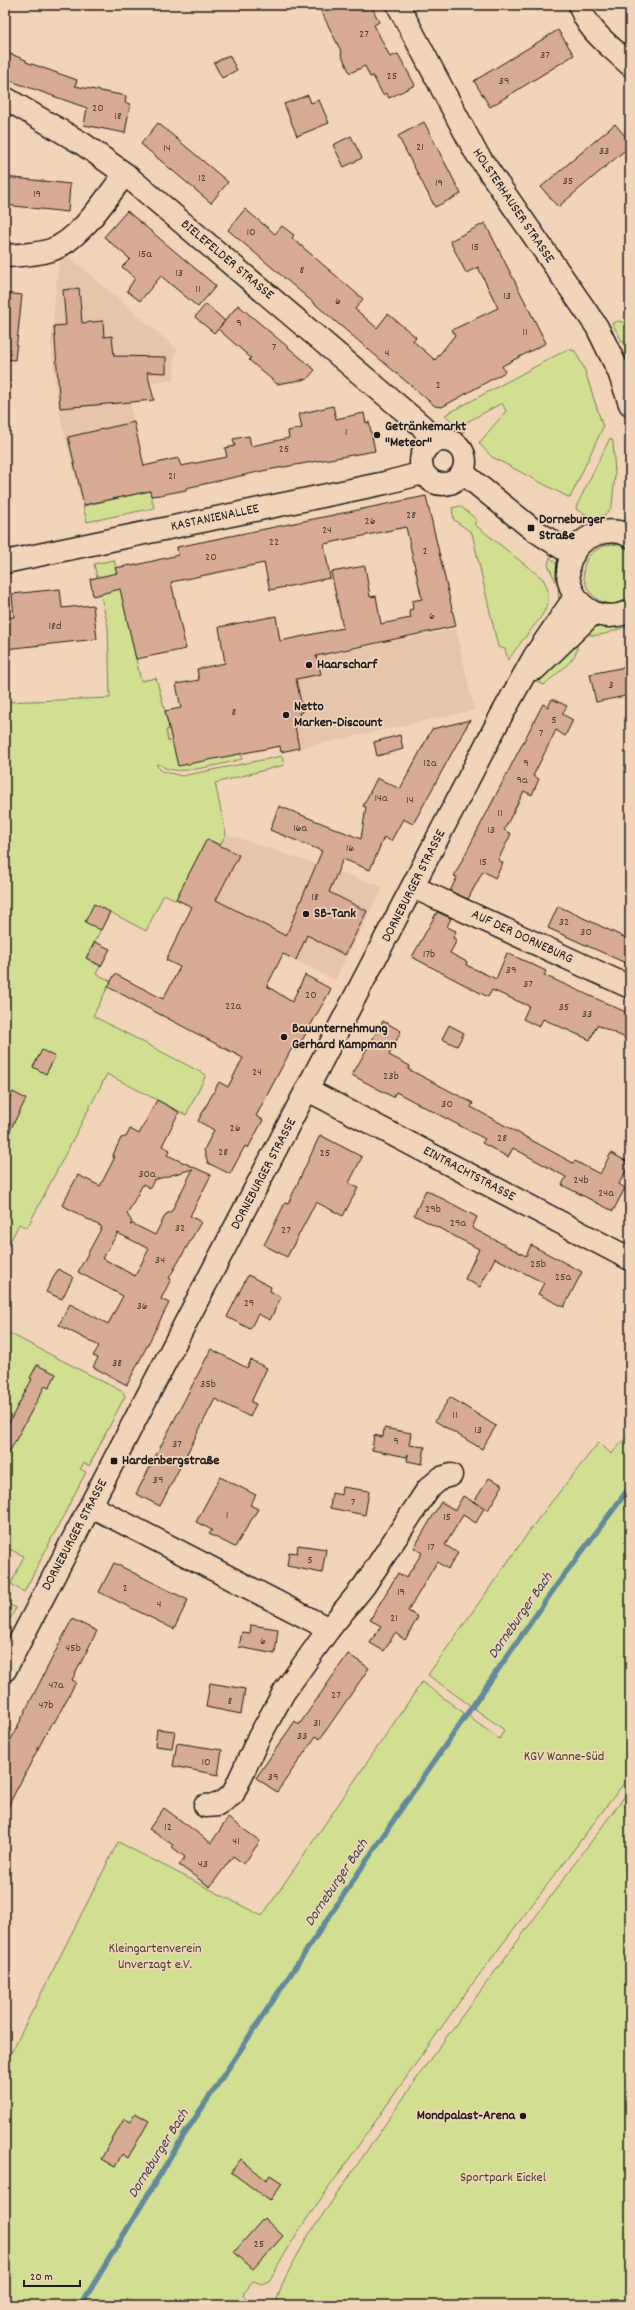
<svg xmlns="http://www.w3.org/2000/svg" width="635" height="2310" font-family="Dekko,sans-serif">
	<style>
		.built { fill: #e6c5aa }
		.green { fill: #d2de91; stroke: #777d56 }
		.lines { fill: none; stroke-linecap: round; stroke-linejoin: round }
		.stream { stroke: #63899d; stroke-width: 5.5 }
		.building { fill: #d8ac94; stroke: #1c1c1c; fill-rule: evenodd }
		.minor-casing { stroke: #1c1c1c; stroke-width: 25 }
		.minor { stroke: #f2d4b8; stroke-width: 22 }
		.poi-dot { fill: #1c1c1c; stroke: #f2d4b8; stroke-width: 1.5 }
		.labels { text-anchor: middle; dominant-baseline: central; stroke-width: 3.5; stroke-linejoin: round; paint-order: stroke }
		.number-label { font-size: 12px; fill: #4b403a }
		.street-label { font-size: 14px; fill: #1c1c1c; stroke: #f2d4b8 }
		.poi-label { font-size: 14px; font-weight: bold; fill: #1c1c1c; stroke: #f2d4b8; text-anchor: start }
		.park-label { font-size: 14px; fill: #404333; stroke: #f2d4b8 }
		.water-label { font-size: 15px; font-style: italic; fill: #3a4a52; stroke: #f2d4b8 }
	</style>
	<rect width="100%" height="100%" fill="#f2d4b8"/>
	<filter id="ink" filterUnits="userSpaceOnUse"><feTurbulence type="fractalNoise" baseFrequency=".025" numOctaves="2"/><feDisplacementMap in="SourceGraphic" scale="8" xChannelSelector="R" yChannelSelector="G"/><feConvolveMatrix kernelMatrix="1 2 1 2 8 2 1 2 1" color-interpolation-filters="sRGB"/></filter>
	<g filter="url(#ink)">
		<g class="built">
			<polygon points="67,255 178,350 174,355 174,380 125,384 150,491 83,506 62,424 56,392 51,343 58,266 60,261"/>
			<polygon points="456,629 474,710 281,752 280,746 178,766 173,741 168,741 166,730 169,729 165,711 181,708 176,684"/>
			<polygon points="226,834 383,887 335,980 176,900 207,839 220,845"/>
		</g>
		<g class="green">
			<polygon points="619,321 630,325 630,347 622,341 612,323"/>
			<polygon points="568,349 575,351 584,368 603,427 570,498 492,457 479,443 506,411 502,403 465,423 464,432 445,415"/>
			<path d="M610,438L613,441L615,474L612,505C605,522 591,517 577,510L576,507Z"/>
			<polygon points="150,491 154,508 87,522 83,506"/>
			<path d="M460,506L477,520L474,524L543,579C556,601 543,615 529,632C522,641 515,650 508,660L505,649L498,647L472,533L454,520L452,508Z"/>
			<path d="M612,544L620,545L630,551V597C595,627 555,555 612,544Z"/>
			<polygon points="550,557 560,568 564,596 559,602 558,586 548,565"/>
			<path d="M114,560L141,681L156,678L170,729L166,730L168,741L241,754L242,759C225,763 171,779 160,764L156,765L162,771L182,776L282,756L284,765L215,783L226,834L220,845L207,839L176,900L164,894L146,931L110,912L86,958L100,966L96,974L111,981L93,1016L206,1075L186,1115L107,1074L27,1228L19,1224L5,1252V702L110,698L108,627L94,564Z"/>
			<path d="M630,620V626C614,629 600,640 584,633L589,625Z"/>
			<path d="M576,642C584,656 554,675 544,685L538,683Z"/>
			<polygon points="5,1331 123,1392 125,1396 89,1466 84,1463 80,1469 86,1472 24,1592 11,1584 24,1556 5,1547"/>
			<polygon points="630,1434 630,1775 467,1991 299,2230 269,2281 261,2284 254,2281 243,2294 249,2302 249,2305 137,2305 127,2298 123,2305 5,2305 5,2065 118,1842 262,1916 422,1682 499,1739 504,1731 503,1729 428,1675 538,1519 599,1442 611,1454"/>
			<polygon points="5,1602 16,1608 5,1629"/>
			<polygon points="630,1789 630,2305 277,2305 277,2299 285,2278 308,2236 431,2058"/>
		</g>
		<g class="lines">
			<polyline class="stream" points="81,2305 184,2135 278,1993 401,1809 554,1589 630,1487"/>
		</g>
		<g class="building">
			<polygon points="318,5 371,5 379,22 374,25 390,57 398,54 415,85 389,98 386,93 383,95 373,76 370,77 365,66 350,73 341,54 342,53"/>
			<polygon points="558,30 574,55 490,107 474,81"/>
			<polygon points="5,52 26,60 26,62 77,80 75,86 126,96 125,103 130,104 125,133 84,125 87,108 5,79"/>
			<polygon points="229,55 237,70 222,78 214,63"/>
			<polygon points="308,95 311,103 319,100 329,123 297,136 284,104"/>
			<polygon points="424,122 461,194 435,207 398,136"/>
			<polygon points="158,123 228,182 211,203 141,144"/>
			<polygon points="615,124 630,142 630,146 558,207 541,187"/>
			<polygon points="351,136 362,158 344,167 333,145"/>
			<polygon points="5,177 70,184 68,212 5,205"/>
			<polygon points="245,209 275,234 282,226 294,235 292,238 363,299 355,309 377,328 388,314 416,337 413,341 435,360 455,335 452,330 498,308 478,267 466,273 450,241 485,223 546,343 502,366 505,372 442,407 435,406 228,230"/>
			<polygon points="127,211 216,286 198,307 161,276 140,301 127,291 135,278 122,267 130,259 104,237"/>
			<polygon points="79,288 82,323 103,321 104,337 112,336 114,356 166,357 166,373 147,372 154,400 60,408 54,326 66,325 63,290"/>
			<polygon points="5,293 22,295 15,360 5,359"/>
			<polygon points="206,304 225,321 219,328 238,305 315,370 307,379 277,384 249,360 251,358 218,329 214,333 195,317"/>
			<polygon points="333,406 336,419 364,413 366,423 369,422 375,451 267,470 186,488 186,490 160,495 151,496 150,491 84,505 68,437 134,422 144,466 178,458 181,466 227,457 225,448 235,446 233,439 249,436 251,446 289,438 288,431 302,428 299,414"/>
			<polygon points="426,496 456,626 316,656 321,674 296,679 303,712 299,713 301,725 295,726 299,748 281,752 280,746 178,766 165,711 181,708 176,684 199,680 197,669 225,663 219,627 276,616 280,641 343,628 331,572 365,566 370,597 376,596 381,624 411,618 409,610 413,609 412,601 422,599 406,527 324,544 330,578 270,590 264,563 171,582 186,649 136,659 120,589 93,596 90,579 117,573 115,568 131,565 132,566 178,555 177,547"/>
			<polygon points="60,589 62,608 93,605 97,639 5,649 5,618 14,617 12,594"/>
			<polygon points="630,666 630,695 596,702 590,674"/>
			<polygon points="552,699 567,706 562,714 573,720 565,736 556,730 533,776 539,779 532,795 524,791 504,830 511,834 498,860 503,863 495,878 483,871 468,899 450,891 457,877 454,876 543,704 548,707"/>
			<polygon points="470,720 413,824 403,819 391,841 384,837 370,870 343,859 329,892 367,911 345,955 307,935 296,960 283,954 267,986 292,1002 305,975 331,989 296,1051 292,1048 256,1116 263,1120 248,1148 245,1146 230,1174 208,1163 204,1150 214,1130 198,1121 219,1082 228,1087 243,1058 108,987 115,974 163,999 180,967 166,960 192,907 176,899 207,839 239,855 216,900 286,936 322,851 270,830 279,806 361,839 366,807 363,806 377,778 400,789 432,729"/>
			<polygon points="400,735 403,749 377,756 374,742"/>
			<polygon points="94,904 110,912 101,930 85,922"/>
			<polygon points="558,906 630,940 630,965 548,928"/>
			<polygon points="437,912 451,918 447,927 456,931 453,938 457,940 450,953 467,962 466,965 496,979 507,953 527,962 546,971 544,975 630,1014 630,1040 597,1025 590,1040 543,1019 539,1027 523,1019 529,1006 492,990 488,997 412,957"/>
			<polygon points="95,942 110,949 101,966 86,958"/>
			<polygon points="383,1021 401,1031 389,1055 410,1066 408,1069 473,1103 471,1107 573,1163 575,1161 600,1174 611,1153 630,1163 619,1184 625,1188 613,1211 562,1185 566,1177 513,1148 508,1157 482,1143 485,1139 396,1092 393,1097 352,1075"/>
			<polygon points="449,1025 464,1033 457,1046 442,1039"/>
			<polygon points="42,1050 55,1057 46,1074 33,1067"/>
			<polygon points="13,1092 26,1099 5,1140 5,1106"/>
			<path d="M157,1100L179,1112L162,1146L170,1150L167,1155L211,1175L190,1216L201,1222L169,1278L171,1279L161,1299L169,1303L127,1385L93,1367L98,1358L93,1356L99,1346L59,1325L70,1304L108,1324L123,1296L78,1272L102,1227L62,1205L78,1175L100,1186L114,1159L113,1155L121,1138L126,1137L130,1129L139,1134ZM193,1169L171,1212L166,1214L155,1235L133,1224L130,1225L132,1222L127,1214L143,1184L150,1188L154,1180ZM118,1233L149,1249L135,1276L102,1258Z"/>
			<polygon points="320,1135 362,1157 349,1183 358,1188 343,1216 316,1202 287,1257 264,1245 285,1203 288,1204"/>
			<polygon points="426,1190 477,1217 472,1228 526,1256 531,1245 582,1272 564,1307 538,1294 544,1283 495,1258 480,1287 465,1279 479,1249 414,1215"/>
			<polygon points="58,1269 73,1277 62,1299 46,1292"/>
			<polygon points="248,1275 271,1287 270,1291 281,1297 270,1320 258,1314 250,1329 227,1317"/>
			<polygon points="211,1349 247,1368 251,1360 267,1368 251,1402 256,1404 250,1417 215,1399 160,1506 136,1494"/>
			<polygon points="37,1365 56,1374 49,1388 45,1386 5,1460 5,1430 32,1379 30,1378"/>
			<polygon points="450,1397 496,1426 482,1449 435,1421"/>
			<polygon points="384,1428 411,1433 409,1445 425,1447 422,1464 407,1461 408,1454 407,1457 372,1450 374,1435 383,1437"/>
			<polygon points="220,1477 256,1495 250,1505 258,1509 235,1547 209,1534 212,1530 196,1522"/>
			<polygon points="489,1478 503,1485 488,1510 474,1502"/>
			<polygon points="342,1487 369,1491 365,1515 330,1508 332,1493 341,1495"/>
			<polygon points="463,1496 484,1508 476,1523 463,1515 445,1545 458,1553 448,1569 437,1562 408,1611 418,1617 405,1640 395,1633 384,1651 370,1643 381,1626 370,1620 398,1573 406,1578 422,1553 414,1548 441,1502 455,1510"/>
			<polygon points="298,1545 326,1549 322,1573 287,1566 289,1552 297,1553"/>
			<polygon points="114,1563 188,1600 174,1629 99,1592"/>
			<polygon points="72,1619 97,1631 72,1680 76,1682 54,1723 52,1722 5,1812 5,1751"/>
			<polygon points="251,1625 278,1629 275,1654 239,1647 242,1632 250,1633"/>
			<polygon points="348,1654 369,1668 320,1739 316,1736 277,1792 256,1778 295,1721 299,1725"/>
			<polygon points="210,1683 245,1689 241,1714 206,1707"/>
			<polygon points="157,1729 175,1731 172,1748 155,1746"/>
			<polygon points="177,1743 222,1750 218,1775 173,1766"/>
			<polygon points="164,1808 211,1843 228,1818 260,1841 244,1864 233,1856 210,1887 179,1865 185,1857 172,1847 173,1845 149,1829"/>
			<polygon points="135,2113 149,2121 128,2158 122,2154 115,2167 101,2159 124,2119 130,2122"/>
			<polygon points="241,2159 266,2180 270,2175 282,2183 270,2201 231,2172"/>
			<polygon points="264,2218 283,2236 253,2269 234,2252"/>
		</g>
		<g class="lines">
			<defs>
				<g id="minor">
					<polyline points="398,5 475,151 597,327 619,372 630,404"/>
					<path d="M580,5C585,29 613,48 630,65"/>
					<polyline points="5,98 83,144 125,174 422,426 432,443"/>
					<path d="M5,256C20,255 36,255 51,250C80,240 106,198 125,174"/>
					<circle cx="443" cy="462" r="22"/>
					<polyline points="463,473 531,528 573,555"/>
					<path d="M630,536C619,530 606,530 594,535C542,557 576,636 630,611"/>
					<polyline points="5,562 385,483 423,473"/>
					<polyline points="535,669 593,613"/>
					<polyline points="413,887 630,987"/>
					<polyline points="308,1090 630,1259"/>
					<polyline points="91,1506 329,1629"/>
					<polyline points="5,1670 500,718 534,657 575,597"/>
					<polyline points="205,1806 218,1805 233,1794 258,1739 284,1692 329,1629 364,1586 428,1489 441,1478 451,1475"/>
				</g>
			</defs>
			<use href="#minor" class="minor-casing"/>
			<use href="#minor" class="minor"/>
		</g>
	</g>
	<g class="poi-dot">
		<circle cx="377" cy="435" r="4"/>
		<rect x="527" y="524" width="8" height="8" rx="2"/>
		<circle cx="309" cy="665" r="4"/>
		<circle cx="286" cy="715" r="4"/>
		<circle cx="306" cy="914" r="4"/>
		<circle cx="284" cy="1037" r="4"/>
		<rect x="110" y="1457" width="8" height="8" rx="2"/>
		<circle cx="523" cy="2116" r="4"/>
	</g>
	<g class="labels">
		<g class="number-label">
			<text x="364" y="34">27</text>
			<text x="545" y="55">37</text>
			<text x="392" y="76">25</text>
			<text x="504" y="81">39</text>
			<text x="98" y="108">20</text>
			<text x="118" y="116">18</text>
			<text x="420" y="147">21</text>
			<text x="167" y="148">14</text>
			<text x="604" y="151">33</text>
			<text x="202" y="178">12</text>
			<text x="568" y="181">35</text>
			<text x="439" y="183">19</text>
			<text x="37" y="194">19</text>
			<text x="251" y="232">10</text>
			<text x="475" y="247">15</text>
			<text x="145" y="254">15a</text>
			<text x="302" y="270">8</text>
			<text x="179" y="273">13</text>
			<text x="198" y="289">11</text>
			<text x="507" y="296">13</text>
			<text x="338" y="301">6</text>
			<text x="239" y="323">9</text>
			<text x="525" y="332">11</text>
			<text x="274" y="347">7</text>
			<text x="387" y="353">4</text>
			<text x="438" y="385">2</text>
			<text x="346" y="432">1</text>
			<text x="284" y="449">25</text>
			<text x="172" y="476">21</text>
			<text x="411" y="515">28</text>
			<text x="370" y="521">26</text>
			<text x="327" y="530">24</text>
			<text x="274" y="542">22</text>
			<text x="425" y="551">2</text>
			<text x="211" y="557">20</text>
			<text x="432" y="616">6</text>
			<text x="55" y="626">18d</text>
			<text x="611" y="685">3</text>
			<text x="234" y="712">8</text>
			<text x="554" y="720">5</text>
			<text x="541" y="733">7</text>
			<text x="430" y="763">12a</text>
			<text x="526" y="763">9</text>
			<text x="522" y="780">9a</text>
			<text x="381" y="798">14a</text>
			<text x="410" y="800">14</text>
			<text x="500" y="813">11</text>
			<text x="300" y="828">16a</text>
			<text x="491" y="830">13</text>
			<text x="350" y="848">16</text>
			<text x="483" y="862">15</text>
			<text x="315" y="897">18</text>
			<text x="564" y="922">32</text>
			<text x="586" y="932">30</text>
			<text x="429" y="954">17b</text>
			<text x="511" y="970">39</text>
			<text x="528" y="984">37</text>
			<text x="311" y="995">20</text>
			<text x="233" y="1006">22a</text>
			<text x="564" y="1007">35</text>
			<text x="587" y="1014">33</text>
			<text x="257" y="1072">24</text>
			<text x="391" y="1076">23b</text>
			<text x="447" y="1104">30</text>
			<text x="235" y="1128">26</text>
			<text x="502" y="1138">28</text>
			<text x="223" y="1152">28</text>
			<text x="325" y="1153">25</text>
			<text x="147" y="1174">30a</text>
			<text x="581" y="1180">24b</text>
			<text x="606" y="1193">24a</text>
			<text x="433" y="1209">29b</text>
			<text x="458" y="1223">29a</text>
			<text x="180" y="1228">32</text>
			<text x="286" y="1230">27</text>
			<text x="160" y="1260">34</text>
			<text x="538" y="1264">25b</text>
			<text x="563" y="1277">25a</text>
			<text x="249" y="1303">29</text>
			<text x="142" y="1306">36</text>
			<text x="117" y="1363">38</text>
			<text x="208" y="1384">35b</text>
			<text x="455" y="1415">11</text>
			<text x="478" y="1430">13</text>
			<text x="396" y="1441">9</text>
			<text x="177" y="1444">37</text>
			<text x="158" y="1480">39</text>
			<text x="353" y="1502">7</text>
			<text x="227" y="1515">1</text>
			<text x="447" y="1517">15</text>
			<text x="431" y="1547">17</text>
			<text x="310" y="1560">5</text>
			<text x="125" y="1588">2</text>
			<text x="401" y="1592">19</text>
			<text x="159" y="1604">4</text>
			<text x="394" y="1618">21</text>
			<text x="263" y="1641">6</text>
			<text x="73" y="1648">45b</text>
			<text x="56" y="1685">47a</text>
			<text x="336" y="1695">27</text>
			<text x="230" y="1701">8</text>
			<text x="46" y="1705">47b</text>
			<text x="317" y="1723">31</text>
			<text x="302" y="1736">33</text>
			<text x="206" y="1762">10</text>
			<text x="273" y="1777">39</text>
			<text x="168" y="1827">12</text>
			<text x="236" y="1841">41</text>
			<text x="203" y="1864">43</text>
			<text x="259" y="2244">25</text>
		</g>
		<g class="street-label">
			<text transform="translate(513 206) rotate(56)">HOLSTERHAUSER STRASSE</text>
			<text transform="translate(227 260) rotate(40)">BIELEFELDER STRASSE</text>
			<text transform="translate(215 518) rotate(-12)">KASTANIENALLEE</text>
			<text transform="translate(414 886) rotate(-63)">DORNEBURGER STRASSE</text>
			<text transform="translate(522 937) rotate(25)">AUF DER DORNEBURG</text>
			<text transform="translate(264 1174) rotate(-62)">DORNEBURGER STRASSE</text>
			<text transform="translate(469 1174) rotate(28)">EINTRACHTSTRASSE</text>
			<text transform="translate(75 1535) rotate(-62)">DORNEBURGER STRASSE</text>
		</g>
		<g class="poi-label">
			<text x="385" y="427">Getränkemarkt<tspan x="385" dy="16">"Meteor"</tspan></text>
			<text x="539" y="520">Dorneburger<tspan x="539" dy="16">Straße</tspan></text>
			<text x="317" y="665">Haarscharf</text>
			<text x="294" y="707">Netto<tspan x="294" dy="16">Marken-Discount</tspan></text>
			<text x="314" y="914">SB-Tank</text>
			<text x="292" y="1029">Bauunternehmung<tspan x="292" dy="16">Gerhard Kampmann</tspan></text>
			<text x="122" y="1461">Hardenbergstraße</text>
			<text x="515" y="2116" text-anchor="end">Mondpalast-Arena</text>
		</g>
		<g class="park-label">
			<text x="564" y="1757">KGV Wanne-Süd</text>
			<text x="155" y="1949">Kleingartenverein<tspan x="155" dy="16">Unverzagt e.V.</tspan></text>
			<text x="503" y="2178">Sportpark Eickel</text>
		</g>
		<g class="water-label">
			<text transform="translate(521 1616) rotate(-55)">Dorneburger Bach</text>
			<text transform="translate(337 1883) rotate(-56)">Dorneburger Bach</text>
			<text transform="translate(159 2154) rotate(-58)">Dorneburger Bach</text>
		</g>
	</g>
	<rect width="635" height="2310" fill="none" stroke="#f2d4b8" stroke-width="20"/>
	<rect x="10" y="10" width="615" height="2290" fill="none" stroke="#1c1c1c" stroke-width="1.5" filter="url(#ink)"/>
	<path d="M24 2280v6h56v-6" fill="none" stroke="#1c1c1c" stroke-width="2"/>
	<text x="30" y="2280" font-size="12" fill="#1c1c1c" stroke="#f2d4b8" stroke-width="3" paint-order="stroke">20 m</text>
</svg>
